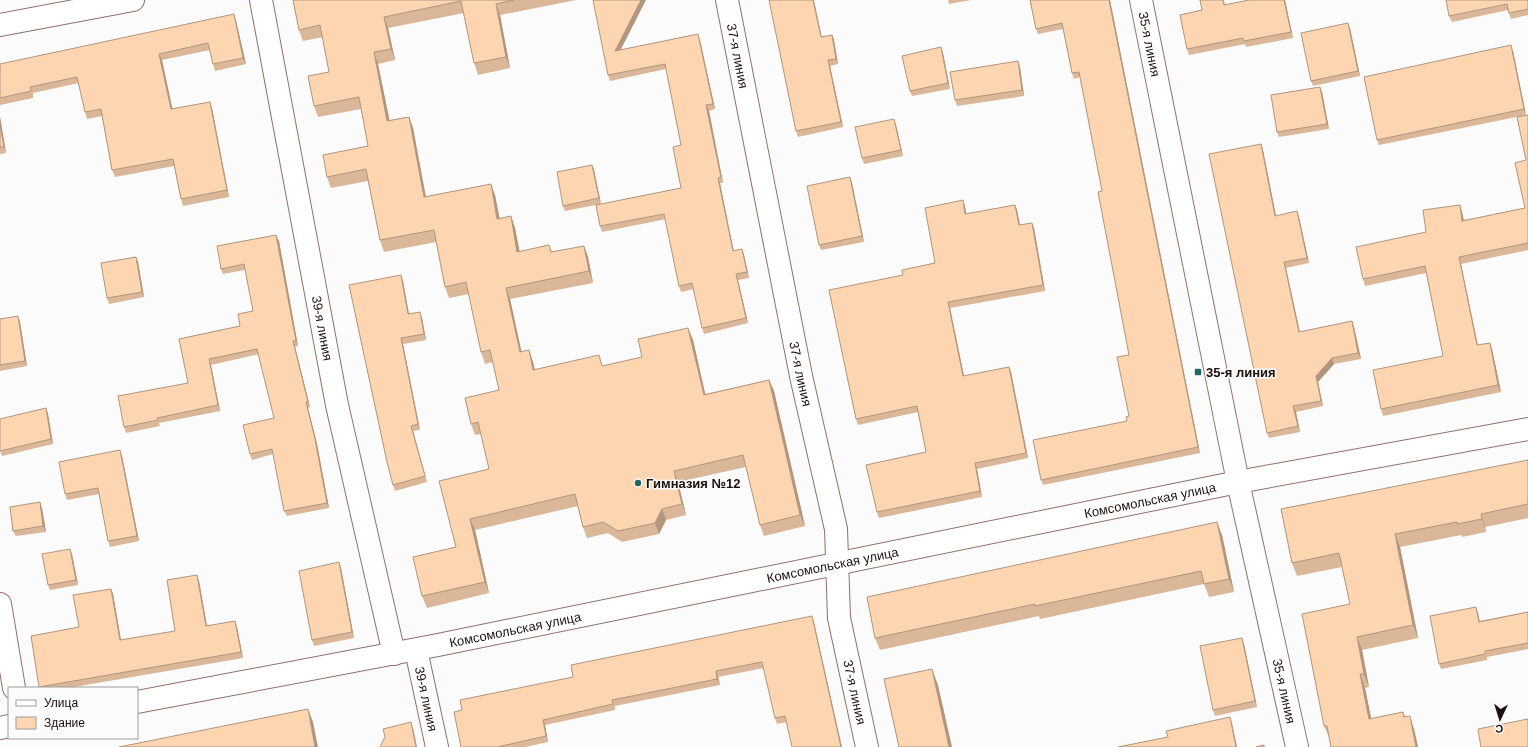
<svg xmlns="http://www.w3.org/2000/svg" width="1528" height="747" font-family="Helvetica,sans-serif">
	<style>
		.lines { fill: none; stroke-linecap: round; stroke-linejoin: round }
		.street-casing { stroke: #947067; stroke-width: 24 }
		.secondary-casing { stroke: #947067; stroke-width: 24 }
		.street { stroke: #fff; stroke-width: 22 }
		.secondary { stroke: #fff; stroke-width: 22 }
		.wall { fill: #dab798 }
		.shaded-wall { fill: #b1957c }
		.building { fill: #fdd5b1; stroke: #b1957c }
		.poi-dot { fill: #22685c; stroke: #fafbfa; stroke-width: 1.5 }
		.labels { text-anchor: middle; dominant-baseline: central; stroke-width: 3; stroke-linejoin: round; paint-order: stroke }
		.street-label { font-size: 13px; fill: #1d0f0c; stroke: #fafbfa }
		.poi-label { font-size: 13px; font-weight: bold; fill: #1d0f0c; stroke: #fafbfa; text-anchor: start }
	</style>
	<rect width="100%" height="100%" fill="#fafbfa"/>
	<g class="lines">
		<defs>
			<g id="street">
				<path id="s1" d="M261,0L337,405L394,654"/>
				<path id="s2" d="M727,0L801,376L836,529L839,618L867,747"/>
				<polyline points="0,604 14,688"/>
				<path id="s3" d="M416,650L437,747"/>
				<path id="s4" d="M137,702L438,645L1238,482L1297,747"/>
				<polyline points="0,728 9,726"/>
			</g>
			<g id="secondary">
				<path id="s5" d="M1141,0L1238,482L1528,429"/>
				<polyline points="0,25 133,0"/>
			</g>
		</defs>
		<use href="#street" class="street-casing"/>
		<use href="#secondary" class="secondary-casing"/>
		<use href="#street" class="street"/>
		<use href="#secondary" class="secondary"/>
	</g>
	<g class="wall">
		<polygon points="293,0 576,0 500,15 510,68 478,75 474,63 464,13 388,28 395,60 378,64 389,120 409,117 413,128 426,197 495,195 499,219 511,216 515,228 519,252 549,245 552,252 584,246 588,257 593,283 510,299 521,352 529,350 533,362 535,369 603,366 642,357 688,328 693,340 705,394 769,380 774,391 805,526 764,536 760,525 746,467 678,482 686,515 666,520 659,534 622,542 608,533 587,538 583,527 578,506 475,530 489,593 427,608 422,596 456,547 489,469 481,434 475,435 471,424 499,390 493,362 485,364 481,352 469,294 449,298 445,287 436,242 384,252 380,240 368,181 331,188 327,177 368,146 361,109 318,117 314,106 329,72 323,37 303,41 299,30"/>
		<polygon points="948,0 971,0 949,4"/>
		<polygon points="1030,0 1110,0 1200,453 1043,485 1041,480 1127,421 1129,416 1129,355 1102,191 1080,77 1074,79 1072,73 1063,29 1038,34 1036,29"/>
		<polygon points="1200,0 1224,0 1225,5 1285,0 1293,38 1246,47 1245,44 1189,55 1187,49 1202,10"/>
		<polygon points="1528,0 1528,15 1511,19 1508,10 1452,22 1449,16"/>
		<polygon points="236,21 246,64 215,71 213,64 210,50 162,60 172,109 210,102 212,108 229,197 183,206 181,199 174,166 115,177 112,170 102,116 87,119 85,112 79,83 33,93 33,98 0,105 0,64"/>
		<polygon points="1350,28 1360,76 1313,86 1311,81"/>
		<polygon points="832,35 834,40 838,64 830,66 843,127 798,137 796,131 822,37"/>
		<polygon points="700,40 715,109 709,111 723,183 720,183 733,251 742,249 744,255 749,278 738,280 748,323 704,334 702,328 694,289 681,292 679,286 666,219 602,232 600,226 681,188 681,145 666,69 610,81 608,75 620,50"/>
		<polygon points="941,47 943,53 950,89 912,96 910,91"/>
		<polygon points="1513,51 1526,115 1379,145 1377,140"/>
		<polygon points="1018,61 1020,67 1024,96 957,106 955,100"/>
		<polygon points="1322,92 1329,129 1279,137 1277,132"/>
		<polygon points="1528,115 1528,250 1461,264 1478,345 1492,349 1501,392 1383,416 1381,409 1443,356 1426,273 1365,286 1363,279 1426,232 1460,205 1462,212 1464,220 1525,208 1526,160"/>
		<polygon points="0,117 6,153 0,154"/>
		<polygon points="896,125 903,156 864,164 862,158"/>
		<polygon points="1261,144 1263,150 1276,216 1297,211 1299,217 1309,263 1286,268 1300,332 1352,321 1354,327 1361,359 1334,364 1318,382 1323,406 1296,412 1300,432 1269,438 1267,433"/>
		<polygon points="592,165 594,170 601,204 565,211 563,206"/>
		<polygon points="850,177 852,183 864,242 821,250 819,245"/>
		<polygon points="1015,205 1017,210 1020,225 1032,223 1034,228 1045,291 950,308 964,376 1009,367 1011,372 1028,458 977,469 982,497 879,518 877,512 926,452 918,412 858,425 856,419 903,275 935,263 965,206 966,214"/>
		<polygon points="279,241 298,346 295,347 310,407 308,408 317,444 329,508 287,516 284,511 273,454 252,460 250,454 274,418 259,354 211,365 220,411 159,423 160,426 126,433 124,427 188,383 179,339 240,326 253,311 245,270 223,274 221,269"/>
		<polygon points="136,257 138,262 144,297 109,304 107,298"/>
		<polygon points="403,281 409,314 422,318 426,340 403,344 420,430 413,431 427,482 395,491 393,485"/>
		<polygon points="0,319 20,322 27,366 0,371"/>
		<polygon points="46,408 48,414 53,444 2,456 0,450"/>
		<polygon points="122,456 139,541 110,547 108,541 99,494 67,500 65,494"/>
		<polygon points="1528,460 1528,518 1485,527 1486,532 1462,537 1461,535 1400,547 1418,638 1362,650 1369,687 1365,688 1371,719 1403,712 1405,716 1414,729 1418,747 1331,747 1330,739 1324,726 1350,604 1342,567 1297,576 1292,563"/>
		<polygon points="40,502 42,508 46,532 16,536 13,531"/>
		<polygon points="1222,535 1234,592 1209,597 1204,584 1040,619 1039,616 880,650 875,638"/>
		<polygon points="72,554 78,585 50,590 48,585"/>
		<polygon points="339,562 341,568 354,638 314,646 312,640"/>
		<polygon points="197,575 199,581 207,626 235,621 237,627 243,658 68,688 40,688 31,636 79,627 111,589 113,594 121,640 175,631"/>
		<polygon points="1528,612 1528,649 1487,657 1487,660 1441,669 1439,664 1478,613 1479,621"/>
		<polygon points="814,622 786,722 777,724 775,718 764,668 718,677 720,685 615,706 615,710 545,725 548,742 525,747 461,747 462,710 573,677"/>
		<polygon points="1242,638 1244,644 1257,707 1215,716 1213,710"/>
	</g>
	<g class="shaded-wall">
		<polygon points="641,0 646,0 617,57 615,51"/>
		<polygon points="813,0 814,0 823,43 821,37"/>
		<polygon points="1109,0 1110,0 1200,453 1198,447"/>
		<polygon points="1284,0 1285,0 1293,38 1291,32"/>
		<polygon points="496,4 500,15 510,68 506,57"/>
		<polygon points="234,14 236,21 246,64 243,58"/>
		<polygon points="384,17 388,28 395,60 391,49"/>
		<polygon points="1348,23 1350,28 1360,76 1358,71"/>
		<polygon points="698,34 700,40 715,109 713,104"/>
		<polygon points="832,35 834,40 838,64 836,59"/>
		<polygon points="1511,45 1513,51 1526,115 1524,109"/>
		<polygon points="941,47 943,53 950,89 948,83"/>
		<polygon points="374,52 378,64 392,132 387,121"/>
		<polygon points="159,54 162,60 174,116 171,109"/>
		<polygon points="828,60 830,66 843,127 841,122"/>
		<polygon points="1018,61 1020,67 1024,96 1022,90"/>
		<polygon points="1320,87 1322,92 1329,129 1327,124"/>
		<polygon points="210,102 212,108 229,197 227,190"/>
		<polygon points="706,105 709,111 723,183 721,177"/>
		<polygon points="0,117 6,153 4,147 0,125"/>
		<polygon points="409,117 413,128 428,209 424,197"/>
		<polygon points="894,119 896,125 903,156 901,150"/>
		<polygon points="1261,144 1263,150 1277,221 1275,216"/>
		<polygon points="592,165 594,170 601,204 599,198"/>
		<polygon points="850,177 852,183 864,242 862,236"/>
		<polygon points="718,178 720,183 735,257 733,251"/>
		<polygon points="491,184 495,195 502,230 497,219"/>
		<polygon points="963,200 965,206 967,220 965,214"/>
		<polygon points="1015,205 1017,210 1021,231 1019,225"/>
		<polygon points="1460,205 1462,212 1465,227 1462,221"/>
		<polygon points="1297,211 1299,217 1309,263 1307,258"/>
		<polygon points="511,216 515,228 522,263 517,252"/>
		<polygon points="1032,223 1034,228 1045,291 1043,285"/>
		<polygon points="276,235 279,241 298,346 296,341"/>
		<polygon points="584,246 588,257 593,283 589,271"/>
		<polygon points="742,249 744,255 749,278 747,272"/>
		<polygon points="136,257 138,262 144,297 142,292"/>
		<polygon points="1459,257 1461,264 1479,352 1477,345"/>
		<polygon points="1284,262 1286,268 1301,338 1299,332"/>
		<polygon points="736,274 738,280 748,323 746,318"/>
		<polygon points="401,275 403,281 410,320 408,314"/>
		<polygon points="506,288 510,299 524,363 520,352"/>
		<polygon points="948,302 950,308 965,381 963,376"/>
		<polygon points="420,312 422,318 426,340 424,334"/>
		<polygon points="18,316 20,322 27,366 25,361"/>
		<polygon points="1352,321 1354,327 1361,359 1358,353"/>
		<polygon points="688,328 693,340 708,406 704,395"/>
		<polygon points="401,338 403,344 420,430 418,424"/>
		<polygon points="293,341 295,347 310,407 308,402"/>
		<polygon points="1490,343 1492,349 1501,392 1498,385"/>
		<polygon points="529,350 533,362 537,381 533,370"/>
		<polygon points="1332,358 1334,364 1318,382 1323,406 1321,401 1316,376"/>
		<polygon points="209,359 211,365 220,411 218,405"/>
		<polygon points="1009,367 1011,372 1028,458 1026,453"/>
		<polygon points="769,380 774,391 805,526 800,515"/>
		<polygon points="306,402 308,408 317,444 329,508 327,503"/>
		<polygon points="1293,406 1296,412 1300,432 1298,426"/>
		<polygon points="46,408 48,414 53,444 51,439"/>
		<polygon points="411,426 413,431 427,482 425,476"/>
		<polygon points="120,450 122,456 139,541 137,536"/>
		<polygon points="975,463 977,469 982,497 980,491"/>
		<polygon points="674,471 678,482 686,515 682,504"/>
		<polygon points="40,502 42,508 46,532 43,526"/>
		<polygon points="662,509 666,520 659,534 655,523"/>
		<polygon points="1481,514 1485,527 1486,532 1482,519"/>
		<polygon points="470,519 475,530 489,593 485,582"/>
		<polygon points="1217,522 1222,535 1234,592 1229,579"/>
		<polygon points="1395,534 1400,547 1418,638 1413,625"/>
		<polygon points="70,549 72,554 78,585 76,580"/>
		<polygon points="339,562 341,568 354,638 352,632"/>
		<polygon points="197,575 199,581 208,632 206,626"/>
		<polygon points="111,589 113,594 122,646 120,640"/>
		<polygon points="1476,607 1478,613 1481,627 1479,622"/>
		<polygon points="812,616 814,622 842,747 841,747"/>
		<polygon points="235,621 237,627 243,658 241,652"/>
		<polygon points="1357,637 1362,650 1369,687 1364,674"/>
		<polygon points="1242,638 1244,644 1257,707 1255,701"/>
		<polygon points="932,669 938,685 952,747 949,747"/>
		<polygon points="716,671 718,677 720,685 717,679"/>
		<polygon points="1360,674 1365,688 1374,732 1369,719"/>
		<polygon points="308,709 313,722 318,747 315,747"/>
		<polygon points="1410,716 1414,729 1418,747 1416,747"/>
		<polygon points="1230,717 1232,723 1237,747 1236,747"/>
		<polygon points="543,720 545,725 548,742 546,736"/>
		<polygon points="411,722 413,728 417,747 416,747"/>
	</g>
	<g class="building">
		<polygon points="293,0 514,0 496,4 506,57 474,63 461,1 384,17 391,49 374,52 387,121 409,117 424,197 491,184 497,219 511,216 517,252 549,245 551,252 584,246 589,271 506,288 520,352 529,350 533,370 599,355 602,366 642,357 638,339 688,328 704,395 769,380 800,515 760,525 743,455 674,471 682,504 662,509 655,523 618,531 603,522 583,527 575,494 470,519 485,582 422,596 413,557 456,547 439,481 489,469 478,422 471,424 465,398 499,390 490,350 481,352 466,282 445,287 434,230 380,240 366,169 327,177 323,155 368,146 359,97 314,106 308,76 329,72 320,25 299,30"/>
		<polygon points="593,0 641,0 615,51 698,34 713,104 706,105 721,177 718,178 733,251 742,249 747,272 736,274 746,318 702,328 692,283 679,286 664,214 600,226 596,205 681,188 673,147 681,145 665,64 608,75"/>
		<polygon points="769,0 813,0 821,37 832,35 836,59 828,60 841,122 796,131"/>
		<polygon points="1030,0 1109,0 1198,447 1041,480 1033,440 1127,421 1126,417 1129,416 1117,357 1129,355 1098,192 1102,191 1079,72 1072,73 1062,23 1036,29"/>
		<polygon points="1200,0 1223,0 1224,5 1249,0 1284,0 1291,32 1244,41 1243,38 1187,49 1180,15 1202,10"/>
		<polygon points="1446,0 1528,0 1528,9 1509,13 1507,4 1449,16"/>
		<polygon points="234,14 243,58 213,64 208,43 159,54 171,109 210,102 227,190 181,199 173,159 112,170 101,109 85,112 77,77 30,87 31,91 0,98 0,64"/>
		<polygon points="1348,23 1358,71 1311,81 1301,33"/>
		<polygon points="1511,45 1524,109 1377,140 1364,77"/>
		<polygon points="941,47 948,83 910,91 902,56"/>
		<polygon points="1018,61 1022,90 955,100 950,72"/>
		<polygon points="1320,87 1327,124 1277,132 1271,95"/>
		<polygon points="1528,115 1528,243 1459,257 1477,345 1490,343 1498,385 1381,409 1373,370 1443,356 1425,266 1363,279 1356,247 1426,232 1423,210 1460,205 1462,221 1525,208 1515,163 1526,160 1517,117"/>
		<polygon points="894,119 901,150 862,158 855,127"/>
		<polygon points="0,125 4,147 0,147"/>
		<polygon points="1261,144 1275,216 1297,211 1307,258 1284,262 1299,332 1352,321 1358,353 1332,358 1316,376 1321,401 1293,406 1298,426 1267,433 1209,154"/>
		<polygon points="592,165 599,198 563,206 557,172"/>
		<polygon points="850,177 862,236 819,245 807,186"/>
		<polygon points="963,200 965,214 1015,205 1019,225 1032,223 1043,285 948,302 963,376 1009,367 1026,453 975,463 980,491 877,512 866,465 926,452 917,406 856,419 829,290 903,275 902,270 935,263 925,208"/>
		<polygon points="276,235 296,341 293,341 308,402 306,402 315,439 327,503 284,511 272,449 250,454 243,425 274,418 257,349 209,359 218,405 157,418 158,420 124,427 118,396 188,383 179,339 240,326 238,314 253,311 244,264 221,269 217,246"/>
		<polygon points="136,257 142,292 107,298 101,263"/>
		<polygon points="401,275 408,314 420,312 424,334 401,338 418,424 411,426 425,476 393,485 387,462 349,285"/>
		<polygon points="18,316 25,361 0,365 0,319"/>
		<polygon points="46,408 51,439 0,451 0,419"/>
		<polygon points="120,450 137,536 108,541 98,488 65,494 59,462"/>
		<polygon points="1528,460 1528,504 1481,514 1482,519 1457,524 1457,522 1395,534 1413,625 1357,637 1364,674 1360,674 1369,719 1403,712 1404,717 1410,716 1416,747 1331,747 1327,726 1324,726 1302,614 1350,604 1339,553 1292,563 1281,509"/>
		<polygon points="40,502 43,526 13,531 10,507"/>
		<polygon points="1217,522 1229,579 1204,584 1201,571 1035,606 1035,604 875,638 867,597"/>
		<polygon points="70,549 76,580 48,585 42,554"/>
		<polygon points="339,562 352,632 312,640 299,571"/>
		<polygon points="197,575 206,626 235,621 241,652 39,687 31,636 79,627 73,595 111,589 120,640 175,631 167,580"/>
		<polygon points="1476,607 1479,622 1528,612 1528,643 1485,651 1485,654 1439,664 1430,616"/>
		<polygon points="812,616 841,747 792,747 785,716 775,718 762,662 716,671 717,679 612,700 613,704 543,720 546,736 497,747 461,747 454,712 462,710 460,700 573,677 571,665"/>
		<polygon points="1242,638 1255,701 1213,710 1200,646"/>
		<polygon points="932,669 949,747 899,747 884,679"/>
		<polygon points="308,709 315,747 119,747"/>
		<polygon points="1230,717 1236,747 1118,747 1168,737 1166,731"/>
		<polygon points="1528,719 1528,747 1481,747 1478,729"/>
		<polygon points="411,722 416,747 380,747 385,737 383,729"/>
		<polygon points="1264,745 1264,747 1256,747"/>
	</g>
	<g class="poi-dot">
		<rect x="1194" y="368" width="8" height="8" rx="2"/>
		<circle cx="638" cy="483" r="4"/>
	</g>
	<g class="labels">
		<g class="street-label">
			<text stroke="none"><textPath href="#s5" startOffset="45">35-я линия</textPath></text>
			<text stroke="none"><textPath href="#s2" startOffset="57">37-я линия</textPath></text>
			<text stroke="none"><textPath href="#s1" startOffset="334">39-я линия</textPath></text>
			<text stroke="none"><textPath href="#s2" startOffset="381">37-я линия</textPath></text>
			<text stroke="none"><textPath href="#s4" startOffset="1033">Комсомольская улица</textPath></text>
			<text stroke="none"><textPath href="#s4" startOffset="709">Комсомольская улица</textPath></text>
			<text stroke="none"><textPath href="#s4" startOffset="385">Комсомольская улица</textPath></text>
			<text stroke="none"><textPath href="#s4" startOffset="1337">35-я линия</textPath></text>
			<text stroke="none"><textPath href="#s2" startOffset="705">37-я линия</textPath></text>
			<text stroke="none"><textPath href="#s3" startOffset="50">39-я линия</textPath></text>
		</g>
		<g class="poi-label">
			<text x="1206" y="372">35-я линия</text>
			<text x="646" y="483">Гимназия №12</text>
		</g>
	</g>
	<rect x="8" y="687" width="130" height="52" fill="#fafbfa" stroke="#a29d9b"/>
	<rect x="16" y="700" width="20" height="6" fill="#ffffff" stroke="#a29d9b"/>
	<text x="44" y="707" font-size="12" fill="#1d0f0c">Улица</text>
	<rect x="16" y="717" width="20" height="12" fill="#fdd5b1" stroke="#a29d9b"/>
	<text x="44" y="727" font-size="12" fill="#1d0f0c">Здание</text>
	<g transform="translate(1500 719) rotate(184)" stroke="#fafbfa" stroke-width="3" paint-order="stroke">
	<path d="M0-3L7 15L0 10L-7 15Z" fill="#1d0f0c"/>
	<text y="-6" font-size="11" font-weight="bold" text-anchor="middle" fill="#1d0f0c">С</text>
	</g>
</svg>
